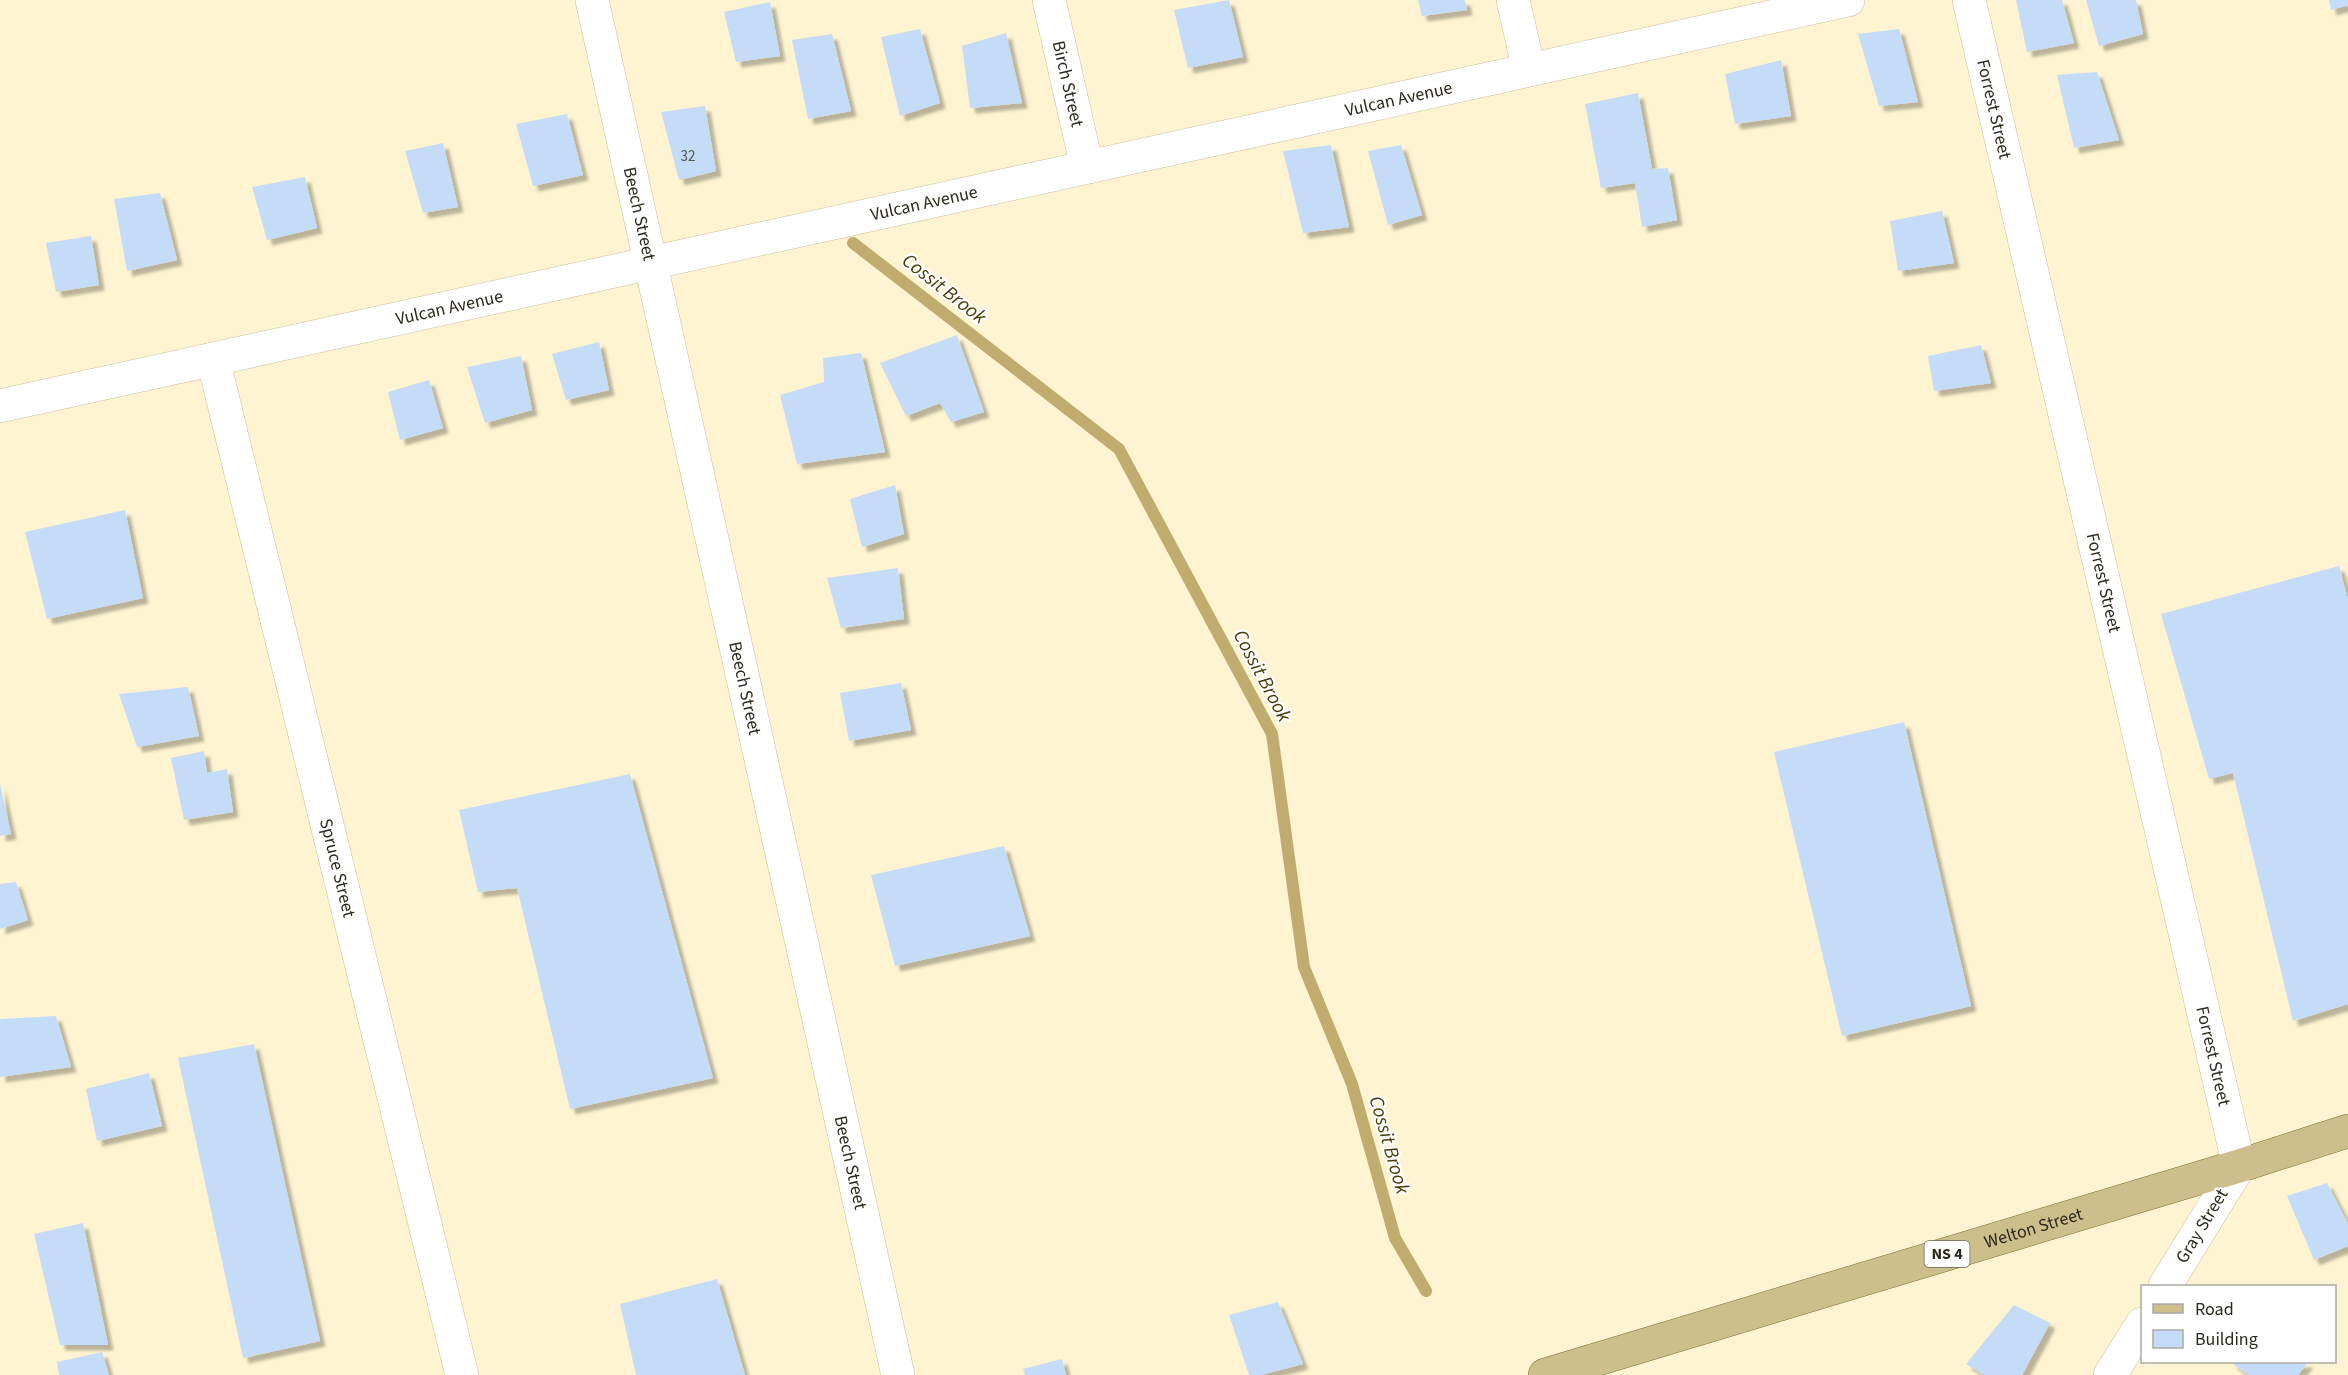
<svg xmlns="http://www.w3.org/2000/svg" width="2348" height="1375" font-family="'Source Sans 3',sans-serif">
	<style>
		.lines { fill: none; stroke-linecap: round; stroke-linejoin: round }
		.stream { stroke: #c0ac6e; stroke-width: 12 }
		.building { fill: #c5dcf8; filter: url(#shadow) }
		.street-casing { stroke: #c9be9d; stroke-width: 34 }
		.primary-casing { stroke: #7f6e32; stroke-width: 34 }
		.street { stroke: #fff; stroke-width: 33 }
		.primary { stroke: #cdbe8b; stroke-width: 33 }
		.labels { text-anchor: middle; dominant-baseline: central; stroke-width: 4.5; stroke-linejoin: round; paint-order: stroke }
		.number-label { font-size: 15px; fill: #525552 }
		.shield { fill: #fff; stroke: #6b685f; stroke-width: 1.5 }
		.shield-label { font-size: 16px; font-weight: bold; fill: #2c281b }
		.street-label { font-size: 18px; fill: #2c281b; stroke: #fff }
		.water-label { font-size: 20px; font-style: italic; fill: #4a3c07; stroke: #fff }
	</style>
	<defs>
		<filter id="shadow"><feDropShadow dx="5.5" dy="5.5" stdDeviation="1.5" flood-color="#0004"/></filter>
	</defs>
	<rect width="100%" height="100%" fill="#fef4d1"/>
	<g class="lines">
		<polyline class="stream" points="853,243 1119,449 1272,734 1304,967 1352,1084 1395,1238 1426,1291"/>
	</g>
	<g class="building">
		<polygon points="1229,0 1243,57 1188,68 1174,10"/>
		<polygon points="1418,0 1465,0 1467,10 1422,16"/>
		<polygon points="2016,0 2062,0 2074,43 2027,52"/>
		<polygon points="2086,0 2136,0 2143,34 2099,46"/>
		<polygon points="2329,0 2348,0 2348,5 2331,10"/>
		<polygon points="770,2 780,56 736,62 724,12"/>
		<polygon points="920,29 940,103 900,116 881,37"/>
		<polygon points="1899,29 1918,102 1879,106 1858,34"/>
		<polygon points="1006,33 1022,103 970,108 962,46"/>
		<polygon points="832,34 851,111 808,119 792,40"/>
		<polygon points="1781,60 1791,116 1735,124 1725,74"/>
		<polygon points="2097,72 2119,140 2074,148 2057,75"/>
		<polygon points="1638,93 1652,169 1668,168 1677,220 1642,227 1635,183 1601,188 1585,104"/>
		<polygon points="705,106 716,171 679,180 661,112"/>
		<polygon points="567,114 583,175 533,186 516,124"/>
		<polygon points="443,143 458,207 423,213 405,151"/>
		<polygon points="1331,145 1349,227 1303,233 1283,151"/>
		<polygon points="1401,145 1422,215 1388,225 1368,151"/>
		<polygon points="305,177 317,228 267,240 252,187"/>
		<polygon points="160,193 177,260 127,271 114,199"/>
		<polygon points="1942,211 1954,263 1898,271 1890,221"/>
		<polygon points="91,236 99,285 56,292 46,243"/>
		<polygon points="957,335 984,412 951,422 940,403 906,416 880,363"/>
		<polygon points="599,342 609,390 566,400 552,354"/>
		<polygon points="1981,345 1991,383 1934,391 1928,356"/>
		<polygon points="861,353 885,452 797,464 780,395 824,382 823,358"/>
		<polygon points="521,356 532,410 485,423 467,367"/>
		<polygon points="429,380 443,428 400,440 388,392"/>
		<polygon points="895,485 904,534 862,547 850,499"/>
		<polygon points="125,510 143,598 47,619 25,532"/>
		<polygon points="2339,566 2348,600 2348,1004 2293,1021 2233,773 2209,779 2161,614"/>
		<polygon points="898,568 904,619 841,628 827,578"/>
		<polygon points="901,683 911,730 849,741 840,693"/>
		<polygon points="188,687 199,736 137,747 119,694"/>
		<polygon points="1904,722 1971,1006 1842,1036 1774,752"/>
		<polygon points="204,751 207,773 227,769 233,812 184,820 171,758"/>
		<polygon points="630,774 713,1078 570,1109 517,888 478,892 459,810"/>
		<polygon points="0,784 11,834 0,836"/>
		<polygon points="1004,846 1030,936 895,966 871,875"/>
		<polygon points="16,882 28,920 0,929 0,884"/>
		<polygon points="56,1016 71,1067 0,1077 0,1019"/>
		<polygon points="254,1044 320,1341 243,1358 178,1058"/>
		<polygon points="149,1073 162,1126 97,1141 86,1089"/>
		<polygon points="2327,1183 2348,1224 2348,1246 2314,1260 2287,1196"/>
		<polygon points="83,1223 108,1345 60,1345 34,1234"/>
		<polygon points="717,1279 745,1375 636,1375 620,1304"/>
		<polygon points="1278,1302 1303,1364 1261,1375 1249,1375 1229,1315"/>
		<polygon points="2014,1305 2050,1323 2022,1375 1984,1375 1966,1364"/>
		<polygon points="102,1352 109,1375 59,1375 57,1362"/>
		<polygon points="1062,1359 1066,1375 1025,1375 1023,1369"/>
		<polygon points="2230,1362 2308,1362 2298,1375 2249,1375"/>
	</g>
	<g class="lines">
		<defs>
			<g id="street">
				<path id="s1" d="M592,0L898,1375"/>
				<path id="s2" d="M1049,0L1087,167"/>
				<polyline points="1513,0 1529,70"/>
				<path id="s3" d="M1969,0L2239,1166L2165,1286"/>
				<path id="s4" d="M213,359L462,1375"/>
				<path id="s5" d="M0,406L1848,0"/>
				<polyline points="2110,1375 2142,1324"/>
			</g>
			<g id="primary">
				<path id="s6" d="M1545,1375L2239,1166L2348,1131"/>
			</g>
		</defs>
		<use href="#street" class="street-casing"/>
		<use href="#primary" class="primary-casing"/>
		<use href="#street" class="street"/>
		<use href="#primary" class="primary"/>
	</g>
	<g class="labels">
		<g class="number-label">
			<text x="688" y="156">32</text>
		</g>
		<rect class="shield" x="1924.5" y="1241" width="45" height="26" rx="4.5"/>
		<g class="shield-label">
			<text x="1947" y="1254">NS 4</text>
		</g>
		<g class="street-label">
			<text stroke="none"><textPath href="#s2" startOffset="86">Birch Street</textPath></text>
			<text stroke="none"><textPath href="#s5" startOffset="1432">Vulcan Avenue</textPath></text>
			<text stroke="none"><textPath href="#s3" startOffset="112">Forrest Street</textPath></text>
			<text stroke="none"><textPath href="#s5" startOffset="946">Vulcan Avenue</textPath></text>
			<text stroke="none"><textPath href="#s1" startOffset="219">Beech Street</textPath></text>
			<text stroke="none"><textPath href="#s5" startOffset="460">Vulcan Avenue</textPath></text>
			<text stroke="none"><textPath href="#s3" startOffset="598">Forrest Street</textPath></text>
			<text stroke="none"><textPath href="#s1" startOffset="705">Beech Street</textPath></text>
			<text stroke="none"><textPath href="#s4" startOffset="524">Spruce Street</textPath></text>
			<text stroke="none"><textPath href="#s3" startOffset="1084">Forrest Street</textPath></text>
			<text stroke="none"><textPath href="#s1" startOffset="1191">Beech Street</textPath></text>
			<text transform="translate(2202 1226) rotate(-59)">Gray Street</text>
			<text stroke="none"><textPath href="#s6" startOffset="510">Welton Street</textPath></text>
		</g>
		<g class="water-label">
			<text transform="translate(944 289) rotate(38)">Cossit Brook</text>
			<text transform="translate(1262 676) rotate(62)">Cossit Brook</text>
			<text transform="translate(1389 1145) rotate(74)">Cossit Brook</text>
		</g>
	</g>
	<rect x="2141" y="1285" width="195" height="78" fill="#ffffff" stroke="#aba9a4" stroke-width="1.5"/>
	<rect x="2153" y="1304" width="30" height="9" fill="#cdbe8b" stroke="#aba9a4" stroke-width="1.5"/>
	<text x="2195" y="1315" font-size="18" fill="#2c281b">Road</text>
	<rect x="2153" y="1330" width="30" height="18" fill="#c5dcf8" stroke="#aba9a4" stroke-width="1.5"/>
	<text x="2195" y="1345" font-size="18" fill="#2c281b">Building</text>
</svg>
